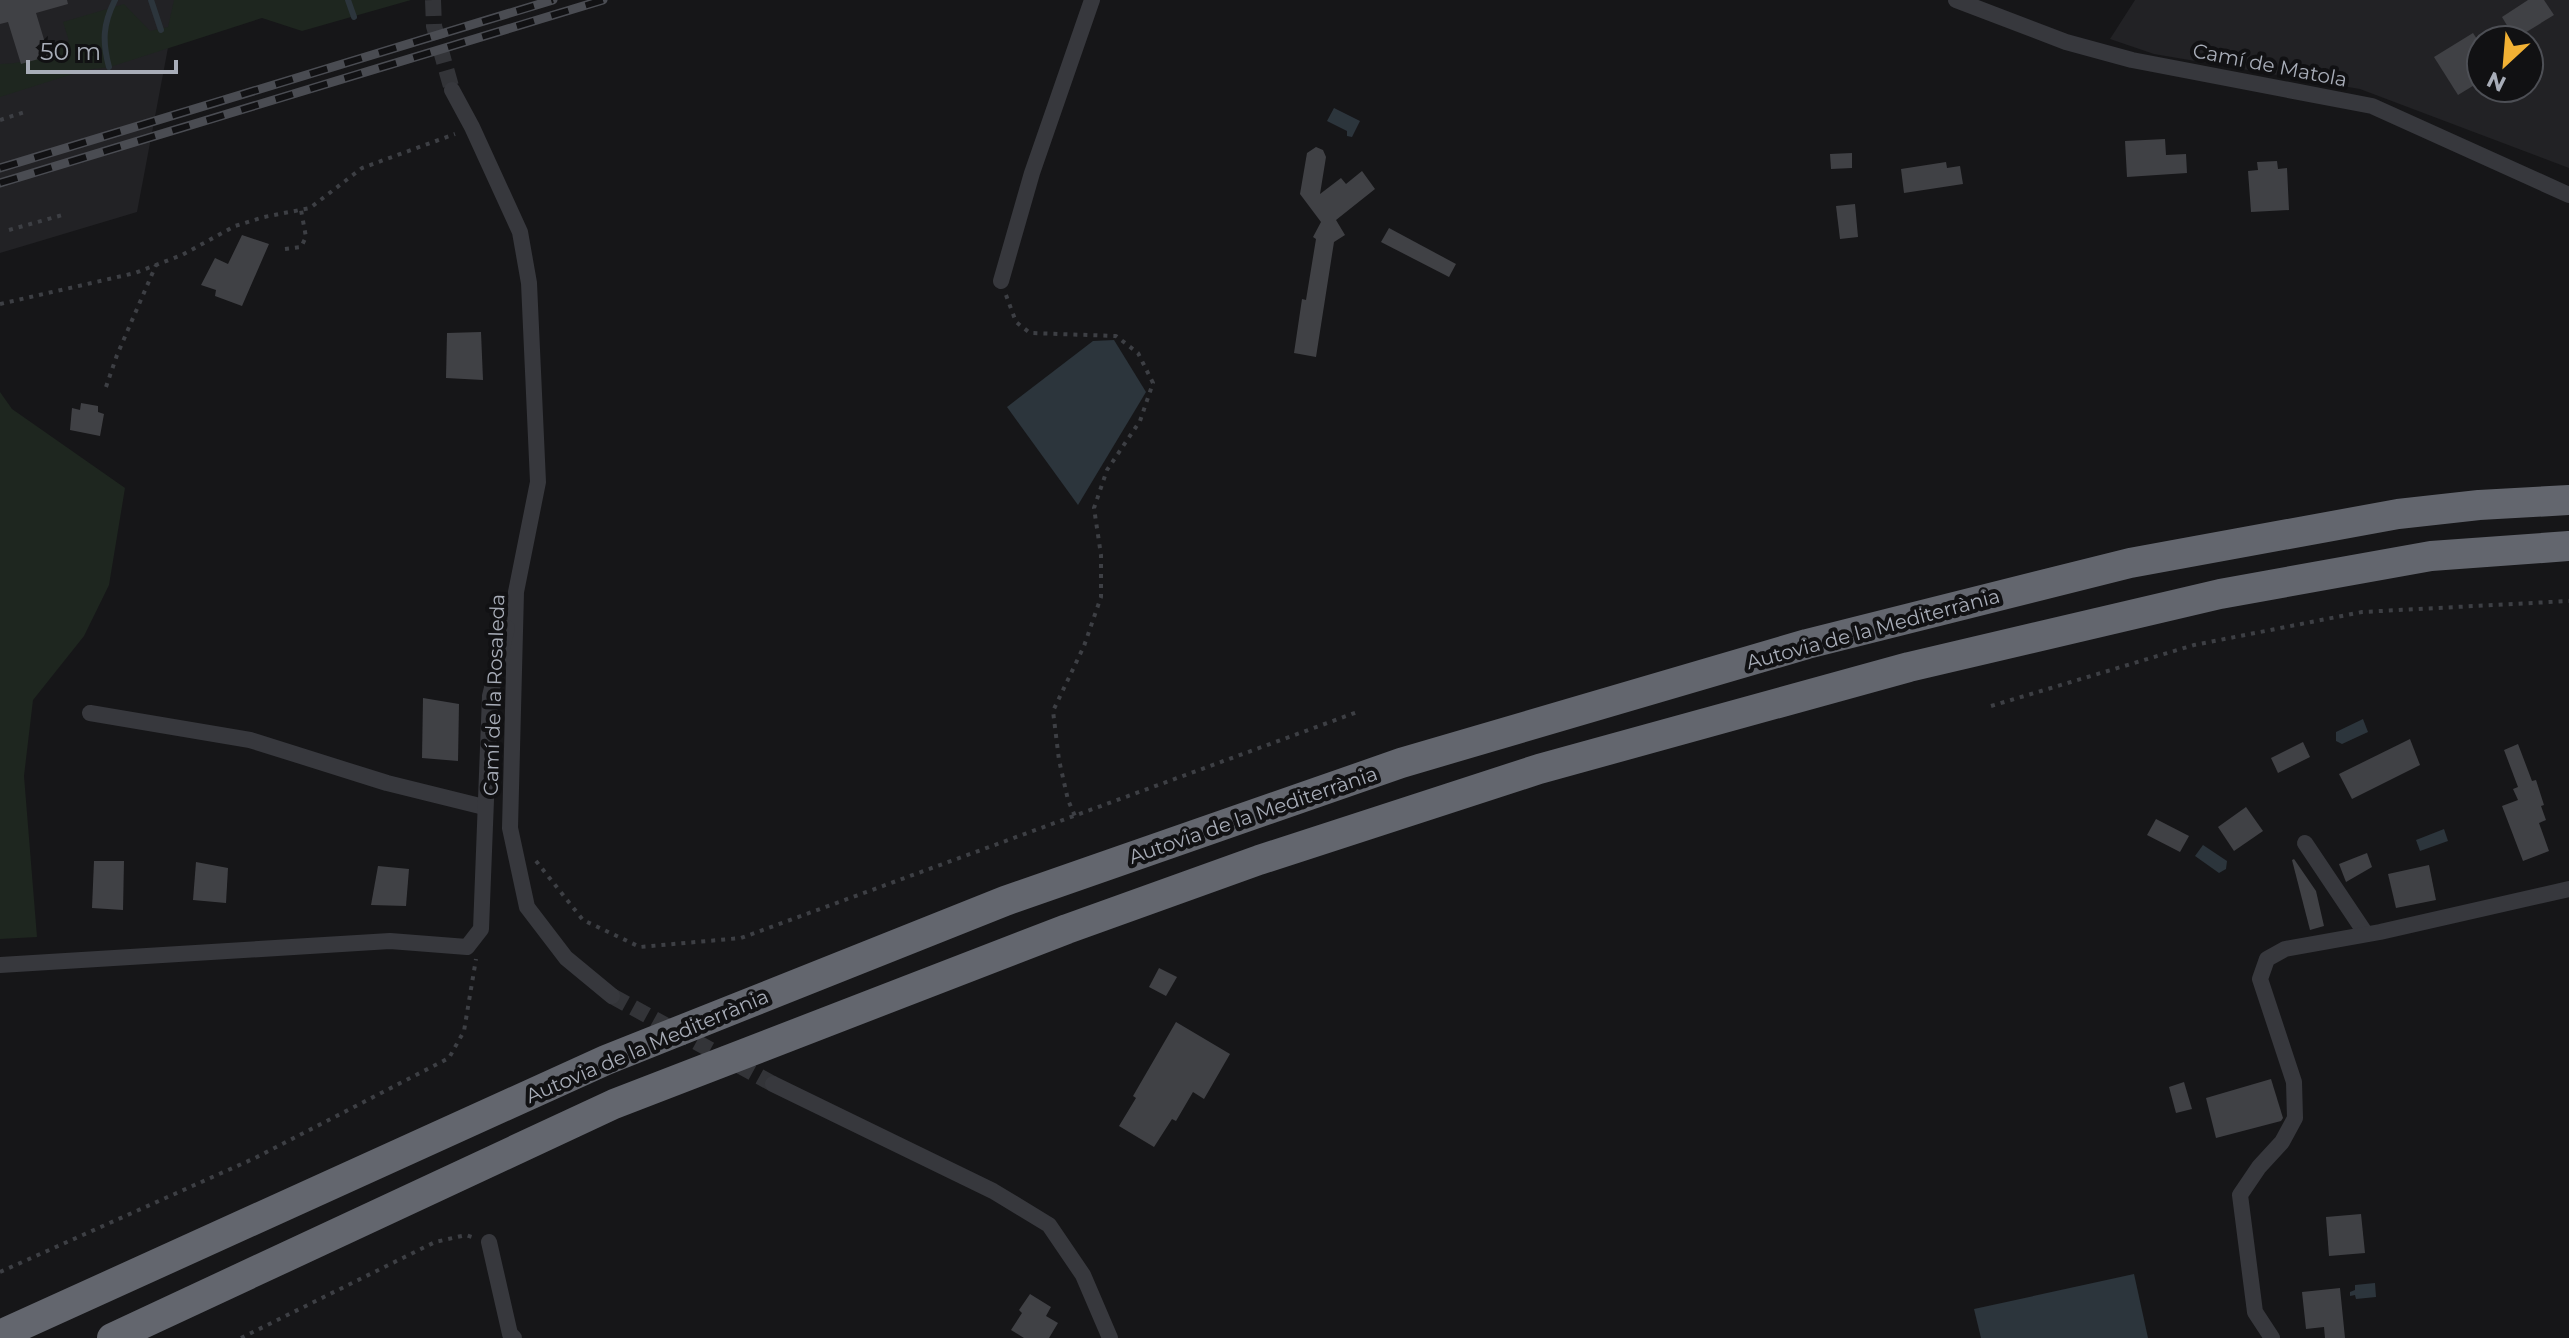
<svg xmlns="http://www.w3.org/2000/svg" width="2569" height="1338" font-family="Montserrat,sans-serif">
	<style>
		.built { fill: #222225; fill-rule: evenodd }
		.green { fill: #1e261f }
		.water { fill: #2c353c }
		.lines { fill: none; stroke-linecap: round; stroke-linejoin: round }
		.stream { stroke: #2c353c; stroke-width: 6 }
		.building { fill: #404145 }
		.minor-tunnel { stroke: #333438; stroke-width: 16; stroke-dasharray: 16 8; stroke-linecap: butt }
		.path { stroke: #3d3f44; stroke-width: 4; stroke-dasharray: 4 6; stroke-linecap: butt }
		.minor { stroke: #37383d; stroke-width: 16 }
		.motorway { stroke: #63666e; stroke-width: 30 }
		.rail-casing { stroke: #4a4c52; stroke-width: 9 }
		.rail { stroke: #111113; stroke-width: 6; stroke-dasharray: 18; stroke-linecap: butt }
		.labels { text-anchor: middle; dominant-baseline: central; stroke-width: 8; stroke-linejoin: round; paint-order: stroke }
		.street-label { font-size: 20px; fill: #a8adb8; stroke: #111113 }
	</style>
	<rect width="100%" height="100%" fill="#161618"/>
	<g class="built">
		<polygon points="0,0 177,0 137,212 0,253"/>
		<path d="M2135,0H2569V168L2360,89L2154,54L2110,39ZM2481,40H2529V88H2481Z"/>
	</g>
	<g class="green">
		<path d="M174,0H411L302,31L262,18L110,67L85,70L0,97V64C27,63 46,57 69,41L63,22L124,4L150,31L168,27Z"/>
		<polygon points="0,392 12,409 125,488 109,585 84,636 33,700 24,776 37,937 0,939"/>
	</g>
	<g class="water">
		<polygon points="1334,108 1360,121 1352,137 1347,136 1347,131 1327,121"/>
		<polygon points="1114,340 1146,392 1078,505 1007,407 1093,341"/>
		<polygon points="2363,719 2368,732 2342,744 2336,741 2336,732"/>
		<polygon points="2444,829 2448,841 2420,851 2416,840"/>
		<polygon points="2203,845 2227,861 2226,869 2219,873 2195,856"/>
		<polygon points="2134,1274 2148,1338 1981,1338 1974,1309"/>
		<polygon points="2375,1283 2376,1297 2356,1299 2355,1295 2350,1296 2350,1292 2355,1290 2355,1285"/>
	</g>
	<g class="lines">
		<g class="stream">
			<polyline points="151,0 161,30"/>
			<polyline points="348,0 354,17"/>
			<path d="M109,67C102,41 103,24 115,0"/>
		</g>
	</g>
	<g class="building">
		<polygon points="0,0 67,0 68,4 36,13 49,56 21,64 8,22 0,24"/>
		<polygon points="2528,0 2544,0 2554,15 2515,39 2502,17"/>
		<polygon points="2473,33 2481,45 2481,81 2458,95 2434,57"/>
		<polygon points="2165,139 2166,155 2186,154 2187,173 2127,177 2125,141"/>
		<polygon points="1316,147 1323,150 1326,157 1320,194 1341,178 1346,184 1362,171 1375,189 1336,220 1345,235 1334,242 1316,357 1294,353 1302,299 1306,300 1316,239 1313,237 1321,222 1300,194 1307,153"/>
		<polygon points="1852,153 1852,168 1831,169 1830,154"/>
		<polygon points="2277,161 2278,169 2287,168 2289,210 2251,212 2248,171 2258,170 2257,162"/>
		<polygon points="1946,162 1947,168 1960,166 1963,184 1904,193 1901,169"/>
		<polygon points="1855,204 1858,237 1840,239 1836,206"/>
		<polygon points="1389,228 1456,264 1449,277 1381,242"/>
		<polygon points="242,235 269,244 242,306 215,296 216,290 201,285 215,258 228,264"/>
		<polygon points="481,332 483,380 446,378 447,333"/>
		<polygon points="81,403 98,406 98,412 104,414 100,436 70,430 72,408 80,410"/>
		<polygon points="423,698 459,704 458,761 422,758"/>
		<polygon points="2410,739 2420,765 2352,799 2339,774"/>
		<polygon points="2303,742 2310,757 2278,773 2271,758"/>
		<polygon points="2518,744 2532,781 2536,780 2544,805 2541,806 2546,820 2539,823 2549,851 2523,861 2502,806 2518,800 2513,789 2518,787 2504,750"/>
		<polygon points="2246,807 2263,831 2234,851 2218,827"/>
		<polygon points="2156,819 2189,836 2180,852 2147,835"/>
		<polygon points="2367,853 2372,867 2346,882 2339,864"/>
		<polygon points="2294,859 2316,891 2324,926 2310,930 2292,860"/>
		<polygon points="94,861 124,861 123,910 92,908"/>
		<polygon points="196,862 228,868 226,903 193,900"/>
		<polygon points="2429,865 2436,900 2396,908 2388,874"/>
		<polygon points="378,866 409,869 406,906 371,905"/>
		<polygon points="1159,968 1177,977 1166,996 1149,987"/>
		<polygon points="1176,1022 1230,1054 1204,1099 1193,1092 1176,1121 1172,1119 1154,1147 1119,1126 1136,1098 1133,1096"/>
		<polygon points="2271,1079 2283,1118 2281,1121 2216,1138 2206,1098"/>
		<polygon points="2184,1082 2192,1109 2176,1113 2169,1087"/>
		<polygon points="2361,1214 2365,1253 2329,1256 2326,1217"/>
		<polygon points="2340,1288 2345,1338 2325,1338 2324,1327 2306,1329 2302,1292"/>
		<polygon points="1030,1294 1051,1307 1046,1316 1058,1323 1049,1338 1024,1338 1011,1330 1022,1313 1019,1310"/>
	</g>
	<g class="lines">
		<g class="minor-tunnel">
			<polyline points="433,0 434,26 452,90"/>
			<polyline points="612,996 773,1084"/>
		</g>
		<g class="path">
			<polyline points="0,120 28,111"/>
			<polyline points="9,230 66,214"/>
			<polyline points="285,249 301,247 306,237 301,210"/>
			<polyline points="1006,295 1016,322 1030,333 1116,336 1138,353 1153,383 1140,421 1107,470 1094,508 1101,555 1101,597 1084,646 1053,711 1059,760 1068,800 1075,816"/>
			<polyline points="0,304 135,273 182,255 235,226 264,217 310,208 362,168 455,134"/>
			<polyline points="106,387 117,355 156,265"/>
			<polyline points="1991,706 2194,645 2362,612 2569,601"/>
			<polyline points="536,861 583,920 640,947 741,938 1360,711"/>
			<polyline points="0,1272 255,1158 449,1058 464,1031 476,959"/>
			<polyline points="241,1338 435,1242 466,1235 475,1238"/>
		</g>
		<g class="minor">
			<polyline points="1956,0 2066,42 2132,60 2372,106 2569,195"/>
			<polyline points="452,90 472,127 520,232 529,283 538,482 516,592 510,828 527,907 566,958 612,996"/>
			<polyline points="1001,281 1032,173 1092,0"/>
			<polyline points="90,713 250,740 387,783 484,807"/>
			<polyline points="2305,843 2366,934"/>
			<polyline points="0,965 390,941 467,947 481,929 490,696 507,628"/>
			<polyline points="773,1084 993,1191 1049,1225 1083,1275 1110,1338"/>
			<polyline points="489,1242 510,1334 514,1338"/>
			<polyline points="2272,1338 2255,1312 2240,1195 2259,1167 2282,1142 2295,1118 2294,1082 2260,979 2267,959 2285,949 2380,932 2569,889"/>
		</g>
		<g class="motorway">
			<polyline points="0,1335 606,1060 1005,901 1401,763 1807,644 2130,563 2398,514 2479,505 2569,500"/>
			<polyline points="112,1338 614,1104 1067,929 1259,860 1539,769 1909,667 2220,594 2431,556 2569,546"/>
		</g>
		<defs>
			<g id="rail">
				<polyline points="0,168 553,0"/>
				<polyline points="0,183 603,0"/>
			</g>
		</defs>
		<use href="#rail" class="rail-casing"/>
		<use href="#rail" class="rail"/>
	</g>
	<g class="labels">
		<g class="street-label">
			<text transform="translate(2270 65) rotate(11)">Camí de Matola</text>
			<text transform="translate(1873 629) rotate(-15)">Autovia de la Mediterrània</text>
			<text transform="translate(494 695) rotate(-88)">Camí de la Rosaleda</text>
			<text transform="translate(1253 815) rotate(-19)">Autovia de la Mediterrània</text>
			<text transform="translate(647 1046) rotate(-23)">Autovia de la Mediterrània</text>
		</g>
	</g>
	<g transform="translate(2505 64) rotate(206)"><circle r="38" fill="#111113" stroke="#4d4f55" stroke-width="2"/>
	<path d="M0-6L14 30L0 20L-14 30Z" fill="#f2b134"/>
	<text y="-12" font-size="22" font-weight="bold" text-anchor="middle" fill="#a8adb8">N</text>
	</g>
	<path d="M28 60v12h148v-12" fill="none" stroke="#a8adb8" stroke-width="4"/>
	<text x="40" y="60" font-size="24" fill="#a8adb8" stroke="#111113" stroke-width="6" paint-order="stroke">50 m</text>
</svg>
